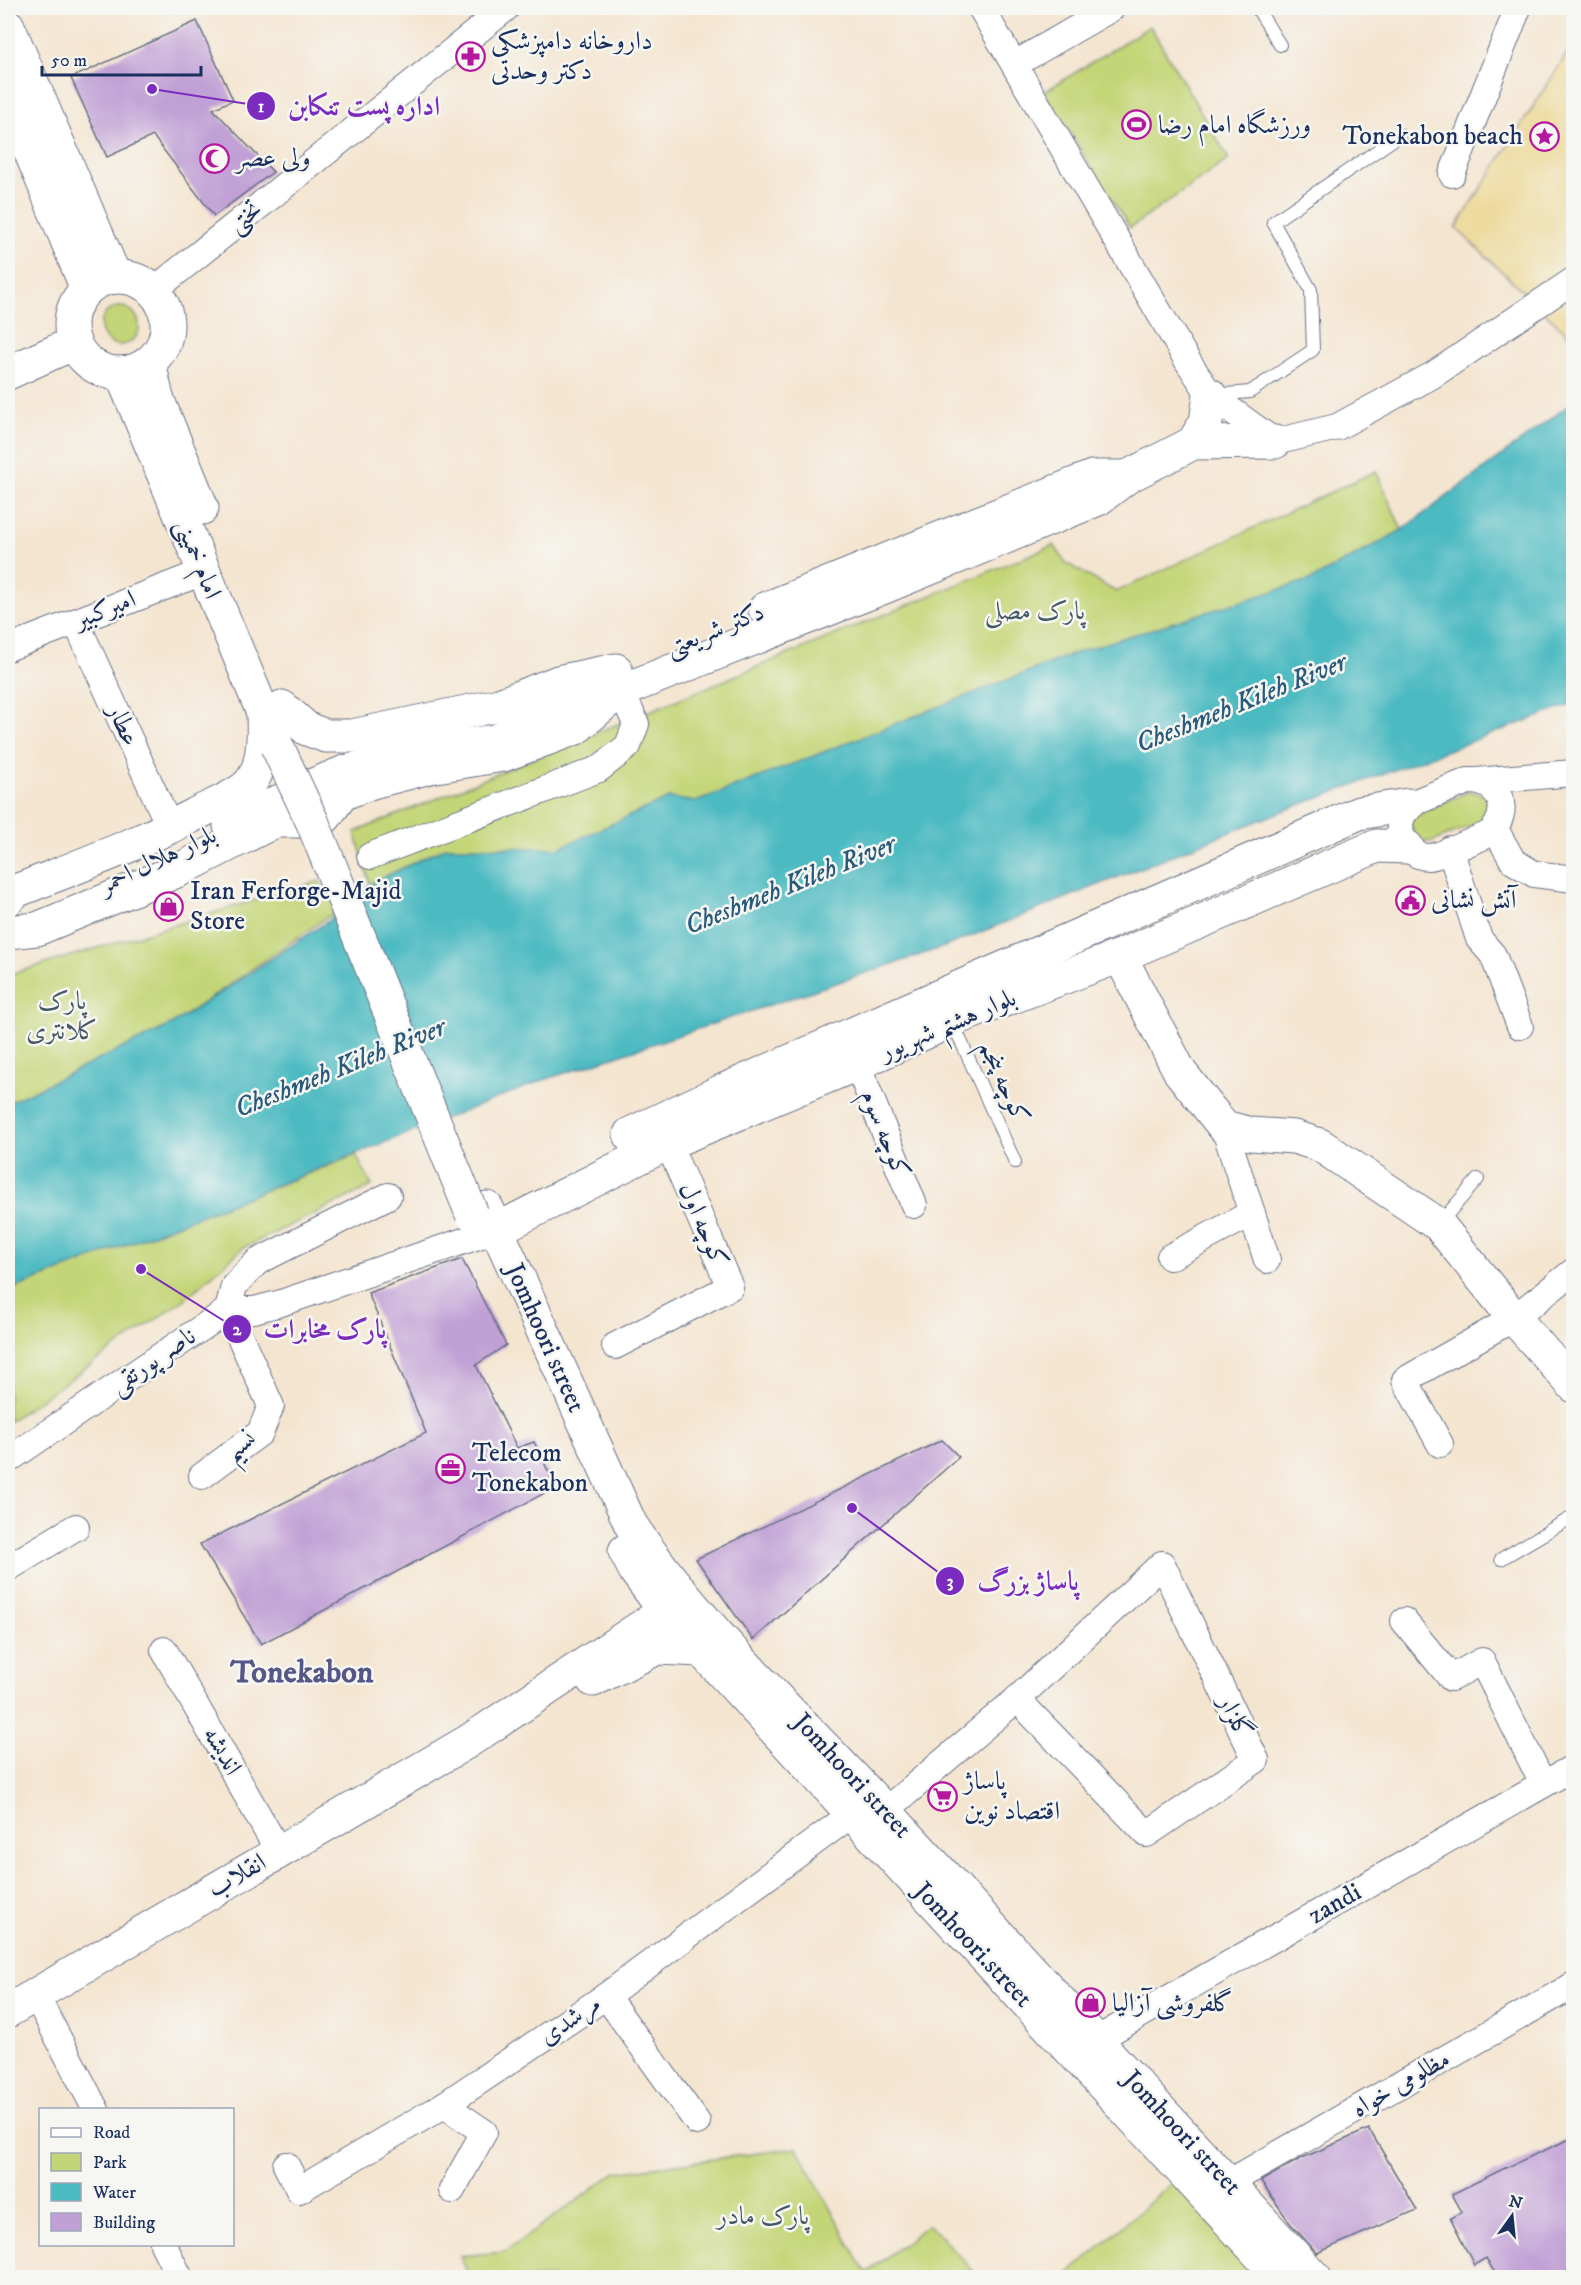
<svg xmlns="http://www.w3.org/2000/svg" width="1581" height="2285" font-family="'IM FELL DW Pica',Amiri,serif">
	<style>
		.green { fill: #c4d577; stroke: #70826a; stroke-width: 1.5 }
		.sand { fill: #eeda9e; stroke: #84847e; stroke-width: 1.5 }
		.water { fill: #4bbac1; stroke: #337490; stroke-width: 1.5 }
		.building { fill: #c1a0d5 }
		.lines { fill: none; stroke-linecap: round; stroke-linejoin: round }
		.lane-casing { stroke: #676f86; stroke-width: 14 }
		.street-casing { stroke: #676f86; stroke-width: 28 }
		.secondary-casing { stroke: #676f86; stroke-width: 35 }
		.primary-casing { stroke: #676f86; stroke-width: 35 }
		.lane { stroke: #fff; stroke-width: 12 }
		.street { stroke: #fff; stroke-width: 26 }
		.secondary { stroke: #fff; stroke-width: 33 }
		.primary { stroke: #fff; stroke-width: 33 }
		.primary-bridge-casing { stroke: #676f86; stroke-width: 35; stroke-linecap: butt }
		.primary-bridge { stroke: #fff; stroke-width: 33 }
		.labels { text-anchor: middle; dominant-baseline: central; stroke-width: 5; stroke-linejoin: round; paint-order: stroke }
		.poi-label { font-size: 26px; fill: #1b2f5e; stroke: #f6f6f2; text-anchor: start }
		.street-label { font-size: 26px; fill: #1b2f5e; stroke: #f6f6f2 }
		.park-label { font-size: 26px; fill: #455864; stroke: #f6f6f2 }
		.water-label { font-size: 27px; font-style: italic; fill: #29597c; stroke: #f6f6f2 }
		.district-label { font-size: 32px; font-weight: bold; fill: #555788; stroke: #f6f6f2 }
		.leader { fill: none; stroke: #7b2cbf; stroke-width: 2 }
		.callout-dot { fill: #7b2cbf; stroke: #f6f6f2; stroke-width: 2 }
		.mark-label { font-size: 18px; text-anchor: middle; font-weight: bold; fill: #fff }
		.callout-label { font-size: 27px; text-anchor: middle; font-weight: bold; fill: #7b2cbf; stroke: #f6f6f2; stroke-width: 5; stroke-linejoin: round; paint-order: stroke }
	</style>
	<rect width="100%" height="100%" fill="#f6f6f2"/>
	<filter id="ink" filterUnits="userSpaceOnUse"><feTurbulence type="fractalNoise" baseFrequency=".0167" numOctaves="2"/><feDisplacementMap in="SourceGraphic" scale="12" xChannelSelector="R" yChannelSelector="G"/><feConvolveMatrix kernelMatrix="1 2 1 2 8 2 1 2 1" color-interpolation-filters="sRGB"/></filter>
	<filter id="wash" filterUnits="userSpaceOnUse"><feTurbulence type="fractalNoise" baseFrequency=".008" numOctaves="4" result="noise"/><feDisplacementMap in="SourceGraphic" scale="24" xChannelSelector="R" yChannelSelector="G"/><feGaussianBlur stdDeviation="1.35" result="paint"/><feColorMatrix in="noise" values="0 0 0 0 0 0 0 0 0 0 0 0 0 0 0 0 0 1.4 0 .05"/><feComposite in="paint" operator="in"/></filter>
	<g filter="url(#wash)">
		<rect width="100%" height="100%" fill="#f4e5d0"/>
		<g class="green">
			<polygon points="1150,26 1229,159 1130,228 1044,92"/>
			<circle cx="120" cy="326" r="19"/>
			<polygon points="1376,471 1402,530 1313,579 1081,651 696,802 669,798 559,848 446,847 370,884 355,832 1054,545 1066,563 1116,592"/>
			<polygon points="1469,791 1484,795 1491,807 1485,820 1432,842 1421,841 1413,835 1411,821 1414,817"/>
			<polygon points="319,881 339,909 171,1025 8,1103 8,975"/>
			<polygon points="356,1155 372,1186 243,1248 184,1300 8,1422 8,1291"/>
			<polygon points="797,2148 866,2273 929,2224 979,2277 470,2278 460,2256 505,2252 616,2172"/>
			<polygon points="1173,2182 1259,2278 1064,2278"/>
		</g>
		<polygon class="sand" points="1573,44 1573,339 1456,228"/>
		<polygon class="water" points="1573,402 1573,704 1275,814 944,947 541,1081 8,1291 8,1103 171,1025 327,922 370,884 446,847 559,848 669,798 696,802 1081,651 1313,579 1402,530"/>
		<g id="blocks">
			<g class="building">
				<polygon points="197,21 233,100 213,109 273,172 214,216 153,136 107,157 71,78"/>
				<polygon points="462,1259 506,1345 476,1365 517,1448 534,1442 556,1487 261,1644 200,1544 426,1433 368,1293"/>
				<polygon points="942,1440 959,1457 753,1640 696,1559"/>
				<polygon points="1369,2129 1417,2210 1317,2253 1290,2223 1261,2181 1302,2158"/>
				<polygon points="1574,2137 1574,2268 1556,2277 1497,2277 1486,2258 1474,2265 1450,2218 1462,2212 1452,2194 1503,2169"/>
			</g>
		</g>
	</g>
	<g filter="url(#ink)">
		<use href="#blocks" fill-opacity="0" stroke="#676f86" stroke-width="1.5"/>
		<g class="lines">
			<defs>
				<g id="lane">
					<polyline points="1257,8 1280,45"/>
					<polyline points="1214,395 1250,392 1313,350 1311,290 1273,222 1400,135"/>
					<polyline points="952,1021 1015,1162"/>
					<polyline points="1439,1224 1478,1179"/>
					<polyline points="1501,1559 1574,1516"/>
				</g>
				<g id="street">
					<polyline points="981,8 1187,360 1210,395 1275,442 1337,427 1433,375 1574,280"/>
					<polyline points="1015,64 1112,8"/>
					<polyline points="1452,174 1518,8"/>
					<polyline points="153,291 506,8"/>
					<polyline points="76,622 170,828"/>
					<polyline points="8,648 203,572"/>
					<path d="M1468,781C1501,780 1513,812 1489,834C1476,839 1441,857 1428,857C1417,857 1407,849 1403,839C1397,827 1401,815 1408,805Z"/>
					<polyline points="1476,781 1574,773"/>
					<polyline points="1495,829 1513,861 1534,874 1574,879"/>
					<polyline points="1450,849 1479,939 1493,955 1520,1026"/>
					<polyline points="370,856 599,769 628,746 636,724 621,690"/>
					<polyline points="857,1064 914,1205"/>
					<polyline points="1224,1127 1267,1260"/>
					<polyline points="1170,1257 1252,1213"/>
					<polyline points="228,1310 234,1286 257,1262 388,1196"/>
					<polyline points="615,1346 730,1287 668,1143"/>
					<polyline points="1440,1444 1405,1380 1514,1318 1574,1271"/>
					<polyline points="8,1460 228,1310 254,1310 281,1303 496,1230"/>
					<polyline points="202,1476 260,1433 271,1406 228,1310"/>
					<polyline points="8,1568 76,1527"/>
					<polyline points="1404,1621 1451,1678 1482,1661 1543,1784"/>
					<polyline points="164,1650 279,1852"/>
					<polyline points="885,1811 1017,1699 1162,1564 1256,1760 1147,1834 1017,1699"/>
					<polyline points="35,1994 96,2110"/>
					<polyline points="606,1996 697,2122"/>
					<polyline points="1096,2040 1574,1767"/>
					<polyline points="444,2105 484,2132 452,2190"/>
					<polyline points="286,2165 299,2190 444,2105 606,1996 852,1814"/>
					<polyline points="1228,2183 1574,1985"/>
					<polyline points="163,2244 180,2278"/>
				</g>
				<g id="secondary">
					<polyline points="1193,443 1206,422 1210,395"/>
					<polyline points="765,609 1092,477 1127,477"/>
					<polyline points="230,826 306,788 345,772 420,752 494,741 882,588 1098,499 1127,477 1193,443 1275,442"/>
					<polyline points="1120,956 1180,1072 1224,1127 1251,1134 1294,1137 1320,1145 1439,1225 1514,1318 1574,1386"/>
					<polyline points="642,1156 630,1134 724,1090 1359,813 1408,805"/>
					<polyline points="496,1230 668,1143 857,1064 952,1020 1120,956 1377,846 1407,847"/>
				</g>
				<g id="primary">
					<polyline points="8,26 115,277"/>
					<polyline points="8,97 87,289"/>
					<circle cx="119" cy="325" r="48"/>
					<polyline points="149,362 157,398 202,508"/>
					<polyline points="8,373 74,343"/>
					<polyline points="121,373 277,746"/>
					<polyline points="282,707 307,729 326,736 352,736 499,705 558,682 616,670"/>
					<polyline points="325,817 342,794 372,782 430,767 503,755 576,728 621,690"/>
					<path d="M8,899L16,891C76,867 137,845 194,815C211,806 232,799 247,786C264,770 264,737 263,716"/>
					<polyline points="8,932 37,929 179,870 275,821 312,821"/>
					<path d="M487,1208L631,1525C703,1631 799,1718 885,1811C1029,1966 1172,2122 1315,2278"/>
					<polyline points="625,1551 636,1572 665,1611 1281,2278"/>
					<polyline points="593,1680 657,1648 702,1650"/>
					<polyline points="8,2011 467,1742 665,1611 683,1597"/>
				</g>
			</defs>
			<use href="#lane" class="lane-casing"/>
			<use href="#street" class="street-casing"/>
			<use href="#secondary" class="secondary-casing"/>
			<use href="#primary" class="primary-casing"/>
			<use href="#lane" class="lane"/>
			<use href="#street" class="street"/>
			<use href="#secondary" class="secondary"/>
			<use href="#primary" class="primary"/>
			<defs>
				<polyline id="primary-bridge" points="277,746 312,821 472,1214"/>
			</defs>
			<use href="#primary-bridge" class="primary-bridge-casing"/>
			<use href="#primary-bridge" class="primary-bridge"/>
		</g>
	</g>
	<defs>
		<symbol id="pharmacy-ring" viewBox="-11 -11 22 22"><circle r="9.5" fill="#f6f6f2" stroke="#b5179e" stroke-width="1.5"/><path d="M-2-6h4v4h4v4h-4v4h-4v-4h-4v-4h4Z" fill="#b5179e"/></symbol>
		<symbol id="stadium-ring" viewBox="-11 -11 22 22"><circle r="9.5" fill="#f6f6f2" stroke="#b5179e" stroke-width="1.5"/><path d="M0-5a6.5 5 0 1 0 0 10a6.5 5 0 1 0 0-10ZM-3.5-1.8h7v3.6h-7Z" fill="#b5179e"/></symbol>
		<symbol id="sight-ring" viewBox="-11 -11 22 22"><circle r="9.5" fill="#f6f6f2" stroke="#b5179e" stroke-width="1.5"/><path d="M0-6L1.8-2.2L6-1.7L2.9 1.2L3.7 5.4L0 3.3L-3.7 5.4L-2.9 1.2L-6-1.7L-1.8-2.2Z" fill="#b5179e"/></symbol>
		<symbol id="mosque-ring" viewBox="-11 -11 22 22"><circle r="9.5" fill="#f6f6f2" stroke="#b5179e" stroke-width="1.5"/><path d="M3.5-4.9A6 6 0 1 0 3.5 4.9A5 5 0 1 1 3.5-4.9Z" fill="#b5179e"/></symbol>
		<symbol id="civic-ring" viewBox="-11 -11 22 22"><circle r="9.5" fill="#f6f6f2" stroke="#b5179e" stroke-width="1.5"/><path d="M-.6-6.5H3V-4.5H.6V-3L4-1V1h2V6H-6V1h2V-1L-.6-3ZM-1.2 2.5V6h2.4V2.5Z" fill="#b5179e"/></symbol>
		<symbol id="shop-ring" viewBox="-11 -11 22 22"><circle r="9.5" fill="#f6f6f2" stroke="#b5179e" stroke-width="1.5"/><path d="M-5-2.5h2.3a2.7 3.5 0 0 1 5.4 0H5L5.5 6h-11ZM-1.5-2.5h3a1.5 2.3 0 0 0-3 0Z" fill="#b5179e"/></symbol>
		<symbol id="office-ring" viewBox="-11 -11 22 22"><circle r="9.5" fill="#f6f6f2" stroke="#b5179e" stroke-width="1.5"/><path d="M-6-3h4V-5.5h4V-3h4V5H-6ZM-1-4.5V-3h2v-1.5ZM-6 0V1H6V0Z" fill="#b5179e"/></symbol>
		<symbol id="supermarket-ring" viewBox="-11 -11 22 22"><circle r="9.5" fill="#f6f6f2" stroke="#b5179e" stroke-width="1.5"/><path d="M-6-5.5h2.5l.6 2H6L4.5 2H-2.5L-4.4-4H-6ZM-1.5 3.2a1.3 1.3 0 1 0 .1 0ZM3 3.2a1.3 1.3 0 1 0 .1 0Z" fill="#b5179e"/></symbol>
	</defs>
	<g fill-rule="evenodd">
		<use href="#pharmacy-ring" x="454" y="40" width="33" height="33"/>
		<use href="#stadium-ring" x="1120" y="108" width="33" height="33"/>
		<use href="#sight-ring" x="1528" y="120" width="33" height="33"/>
		<use href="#mosque-ring" x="198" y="142" width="33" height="33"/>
		<use href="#civic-ring" x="1394" y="884" width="33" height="33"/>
		<use href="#shop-ring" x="152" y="890" width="33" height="33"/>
		<use href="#office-ring" x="434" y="1452" width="33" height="33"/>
		<use href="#supermarket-ring" x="926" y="1780" width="33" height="33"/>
		<use href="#shop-ring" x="1074" y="1986" width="33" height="33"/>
	</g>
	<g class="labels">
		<g class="poi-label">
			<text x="491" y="41">داروخانه دامپزشکی<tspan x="491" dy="30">دکتر وحدتی</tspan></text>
			<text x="1158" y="125">ورزشگاه امام رضا</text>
			<text x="1523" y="136" text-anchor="end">Tonekabon beach</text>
			<text x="236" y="158">ولی عصر</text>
			<text x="190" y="891">Iran Ferforge-Majid<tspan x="190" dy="30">Store</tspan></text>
			<text x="1431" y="900">آتش نشانی</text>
			<text x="472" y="1453">Telecom<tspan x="472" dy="30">Tonekabon</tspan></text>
			<text x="964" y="1781">پاساژ<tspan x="964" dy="30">اقتصاد نوین</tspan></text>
			<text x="1112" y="2003">گلفروشی آزالیا</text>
		</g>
		<g class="street-label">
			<text transform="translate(245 217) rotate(-39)">تختی</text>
			<text transform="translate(198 559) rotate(68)">امام خمینی</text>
			<text transform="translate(105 610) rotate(-22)">امیرکبیر</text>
			<text transform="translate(715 630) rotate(-22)">دکتر شریعتی</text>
			<text transform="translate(123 725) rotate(66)">عطار</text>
			<text transform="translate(158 860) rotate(-25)">بلوار هلال احمر</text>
			<text transform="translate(948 1025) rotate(-23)">بلوار هشتم شهریور</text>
			<text transform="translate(1004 1082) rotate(66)">کوچه پنجم</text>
			<text transform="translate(885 1134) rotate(68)">کوچه سوم</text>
			<text transform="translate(703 1225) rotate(67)">کوچه اول</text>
			<text transform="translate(545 1338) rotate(66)">Jomhoori street</text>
			<text transform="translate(153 1361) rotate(-34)">ناصر پورتقی</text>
			<text transform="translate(240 1446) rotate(-40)">نسیم</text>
			<text transform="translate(1235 1717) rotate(64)">گلزار</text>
			<text transform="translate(222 1751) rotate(60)">اندیشه</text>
			<text transform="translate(852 1776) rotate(47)">Jomhoori street</text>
			<text transform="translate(237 1876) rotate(-30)">انقلاب</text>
			<text transform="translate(1335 1904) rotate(-30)">zandi</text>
			<text transform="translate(973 1945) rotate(47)">Jomhoori.street</text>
			<text transform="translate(570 2020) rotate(-34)">مرشدی</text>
			<text transform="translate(1401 2084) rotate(-30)">مظلومی خواه</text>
			<text transform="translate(1182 2133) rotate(47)">Jomhoori street</text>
		</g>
		<g class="park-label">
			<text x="1035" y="611">پارک مصلی</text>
			<text x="62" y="1001">پارک<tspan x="62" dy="30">کلانتری</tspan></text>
			<text x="763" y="2216">پارک مادر</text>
		</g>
		<g class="water-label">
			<text transform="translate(1241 703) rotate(-22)">Cheshmeh Kileh River</text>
			<text transform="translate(790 885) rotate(-22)">Cheshmeh Kileh River</text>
			<text transform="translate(340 1068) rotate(-22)">Cheshmeh Kileh River</text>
		</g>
		<g class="district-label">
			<text x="302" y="1673">Tonekabon</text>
		</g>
	</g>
	<path class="leader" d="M152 89L261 106M141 1269L237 1329M852 1508L950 1581"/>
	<g class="callout-dot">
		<circle cx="152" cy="89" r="6"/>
		<circle cx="141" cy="1269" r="6"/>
		<circle cx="852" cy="1508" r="6"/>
		<circle cx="261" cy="106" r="15"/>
		<circle cx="237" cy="1329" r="15"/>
		<circle cx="950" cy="1581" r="15"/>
	</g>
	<g class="mark-label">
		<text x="261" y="112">1</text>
		<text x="237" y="1335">2</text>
		<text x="950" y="1587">3</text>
	</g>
	<g class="callout-label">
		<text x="364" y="115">اداره پست تنکابن</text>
		<text x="325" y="1338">پارک مخابرات</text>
		<text x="1028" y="1590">پاساژ بزرگ</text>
	</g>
	<rect width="1581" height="2285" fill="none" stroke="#f6f6f2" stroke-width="30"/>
	<rect x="39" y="2108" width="195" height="138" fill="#f6f6f2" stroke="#9ea6b7" stroke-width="1.5"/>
	<rect x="51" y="2128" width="30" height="9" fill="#ffffff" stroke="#9ea6b7" stroke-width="1.5"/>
	<text x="93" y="2138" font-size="18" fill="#1b2f5e">Road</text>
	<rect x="51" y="2153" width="30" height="18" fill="#c4d577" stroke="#9ea6b7" stroke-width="1.5"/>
	<text x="93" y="2168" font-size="18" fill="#1b2f5e">Park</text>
	<rect x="51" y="2183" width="30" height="18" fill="#4bbac1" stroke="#9ea6b7" stroke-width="1.5"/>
	<text x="93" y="2198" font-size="18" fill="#1b2f5e">Water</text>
	<rect x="51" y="2213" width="30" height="18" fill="#c1a0d5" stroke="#9ea6b7" stroke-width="1.5"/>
	<text x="93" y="2228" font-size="18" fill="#1b2f5e">Building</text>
	<g transform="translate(1512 2216) rotate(15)" stroke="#f6f6f2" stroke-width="4.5" paint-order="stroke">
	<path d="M0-4.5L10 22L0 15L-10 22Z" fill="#1b2f5e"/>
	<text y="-9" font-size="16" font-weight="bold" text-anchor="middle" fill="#1b2f5e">N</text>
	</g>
	<path d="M42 66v9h159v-9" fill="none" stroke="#1b2f5e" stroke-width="3"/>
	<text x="51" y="66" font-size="18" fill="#1b2f5e" stroke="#f6f6f2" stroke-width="4.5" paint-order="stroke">50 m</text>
</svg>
